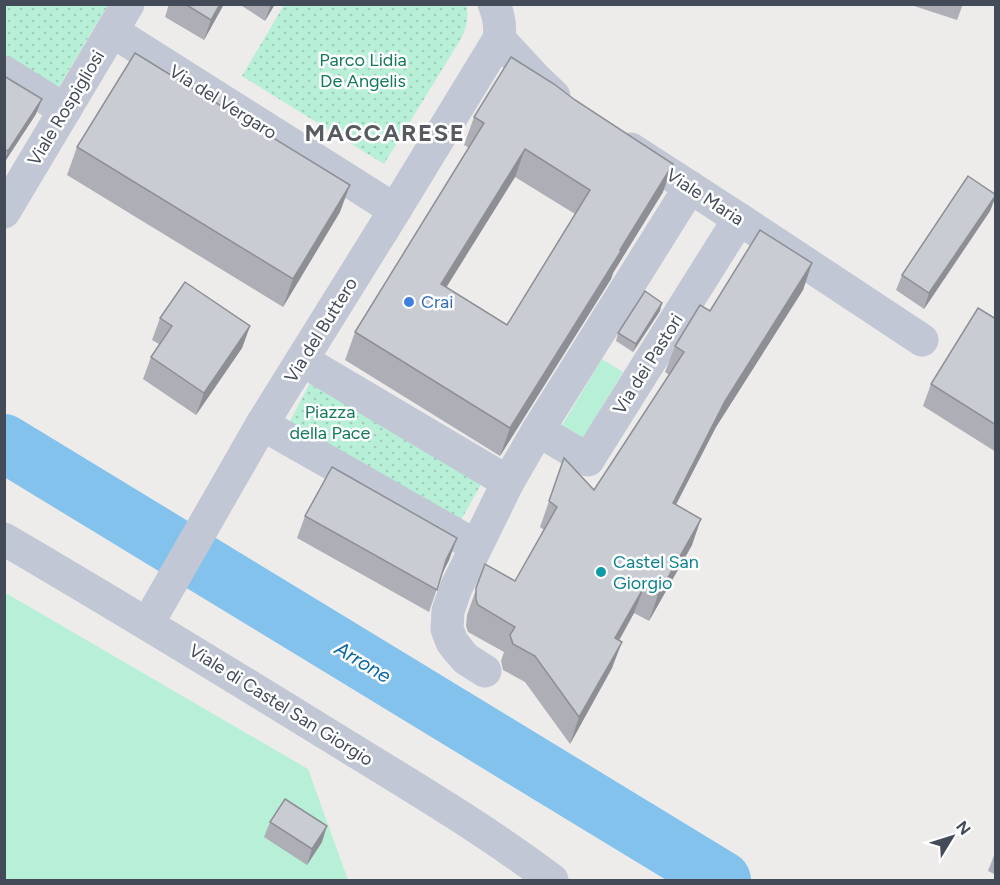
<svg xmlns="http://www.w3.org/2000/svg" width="1000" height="885" font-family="Figtree,sans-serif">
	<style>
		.park { fill: url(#park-dots) }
		.garden { fill: #b7efd7 }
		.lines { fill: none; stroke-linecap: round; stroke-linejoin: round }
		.river { stroke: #82c2ed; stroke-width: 58 }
		.minor { stroke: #c1c7d4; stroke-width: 33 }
		.wall { fill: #aeafb6; fill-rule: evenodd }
		.shaded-wall { fill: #8d8f94 }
		.building { fill: #caccd4; stroke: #8d8f94; stroke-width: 1.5; fill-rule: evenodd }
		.shop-dot { fill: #3f7fe0; stroke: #fff; stroke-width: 2 }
		.culture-dot { fill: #0f9aa8; stroke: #fff; stroke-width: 2 }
		.labels { text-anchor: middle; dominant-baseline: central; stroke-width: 5; stroke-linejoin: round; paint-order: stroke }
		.park-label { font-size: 18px; fill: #147a5b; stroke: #fff }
		.street-label { font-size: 18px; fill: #434b59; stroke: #fff }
		.shop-label { font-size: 18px; fill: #366cbe; stroke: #fff; text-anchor: start }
		.culture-label { font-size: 18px; fill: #0d838f; stroke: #fff; text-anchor: start }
		.water-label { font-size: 20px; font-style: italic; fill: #0967a7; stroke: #fff }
		.district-label { font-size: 24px; font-weight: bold; letter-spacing: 1.5px; fill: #585a60; stroke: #fff }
	</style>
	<defs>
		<pattern id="park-dots" width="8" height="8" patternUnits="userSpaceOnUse" patternTransform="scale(1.5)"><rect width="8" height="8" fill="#b7efd7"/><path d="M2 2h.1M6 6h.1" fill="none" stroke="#9fcebb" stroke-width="1.8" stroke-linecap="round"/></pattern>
	</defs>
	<rect width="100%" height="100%" fill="#eeeceb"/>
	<g class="park">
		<path d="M466,4C469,17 467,25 462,37L384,164L242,76L284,5Z"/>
		<polygon points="4,5 108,5 58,88 5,56"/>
		<polygon points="310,383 484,479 460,522 287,427"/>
	</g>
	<g class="garden">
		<polygon points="602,359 623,372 582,439 561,427"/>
		<polygon points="4,592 308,769 348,880 5,880"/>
	</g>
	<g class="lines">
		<polyline class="river" points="4,443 722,880"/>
		<g class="minor">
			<polyline points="112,31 395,210"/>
			<polyline points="499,39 535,78 554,96"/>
			<polyline points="4,72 65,110"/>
			<polyline points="631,149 739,219 922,340"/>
			<polyline points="4,212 128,4"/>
			<polyline points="302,360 508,482"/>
			<polyline points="262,424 476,546"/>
			<polyline points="538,430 588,460 739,219"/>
			<path d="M4,539C113,603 220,668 327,734C403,781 480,826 552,880"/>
			<path d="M148,623L262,424L395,210L499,39C501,26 499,16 494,4"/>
			<polyline points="485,671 466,659 459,651 452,642 447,629 448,611 456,588 508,482 538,430 690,187"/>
		</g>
	</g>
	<g class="wall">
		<polygon points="169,4 224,4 204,40 165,17"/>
		<polygon points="239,4 275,4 265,21"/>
		<polygon points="908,4 963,4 957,20"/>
		<polygon points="4,76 36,114 4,163"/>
		<path d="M474,117L663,192L613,273L611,279L500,456L345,360L355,332L469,148L464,145ZM515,177L575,214L507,325L446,287Z"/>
		<polygon points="77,147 340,212 283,307 67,175"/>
		<polygon points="996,196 990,211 924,309 896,290 902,275"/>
		<polygon points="812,263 803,290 716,427 676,505 692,545 649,621 634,613 619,641 612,668 570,744 525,682 503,670 501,661 504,652 468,632 466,626 467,615 485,564 515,581 544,530 540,527 564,458 594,490 669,375 665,372 675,346 710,311"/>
		<polygon points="660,311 633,352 616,341 618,333"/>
		<polygon points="160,318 250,326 242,348 196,415 143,379 151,357 159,344 152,340"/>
		<polygon points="996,319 996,452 923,406 931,384"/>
		<polygon points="305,516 457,538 449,560 442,574 429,612 297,538"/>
		<polygon points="270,822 322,842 307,865 264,837"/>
		<polygon points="996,850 996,875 988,871"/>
	</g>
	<g class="shaded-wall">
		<polygon points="220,4 224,4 204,40 211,20"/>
		<polygon points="271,4 275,4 265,21"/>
		<polygon points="42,99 36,114 4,163 8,151"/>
		<polygon points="525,149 515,177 431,312 441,284"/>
		<polygon points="673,164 663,192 613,273 611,279 500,456 510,428"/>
		<polygon points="350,185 340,212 283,307 293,279"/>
		<polygon points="996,195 990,211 924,309 929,293"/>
		<polygon points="812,263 803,290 716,427 663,529 673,503 725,401"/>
		<polygon points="662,303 660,311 633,352 636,344"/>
		<polygon points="250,326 242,348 196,415 204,393"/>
		<polygon points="701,519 692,545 649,621 658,595"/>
		<polygon points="457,538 449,560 438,582 446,560"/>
		<polygon points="644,587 634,613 605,665 615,638"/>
		<polygon points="622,642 612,668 570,744 579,717"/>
		<polygon points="327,826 322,842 307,865 312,849"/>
	</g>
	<g class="building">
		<polygon points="185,4 220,4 211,20"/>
		<polygon points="135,53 350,185 293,279 77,147"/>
		<path d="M511,57L554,84L575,100L673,164L620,250L621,251L510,428L355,332L484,123L474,117ZM525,149L590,190L507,325L441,284Z"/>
		<polygon points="4,76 42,99 8,151 4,149"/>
		<polygon points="968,176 996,195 929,293 902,275"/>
		<polygon points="760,230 812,263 725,401 673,503 701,519 658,595 644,587 615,638 622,642 579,717 535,656 513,644 510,635 515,627 478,605 476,600 476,588 485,564 515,581 557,507 549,501 564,458 594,490 684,352 675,346 700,305 710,311"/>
		<polygon points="185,282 250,326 204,393 151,357 172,326 160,318"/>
		<polygon points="645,291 662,303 636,344 618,333"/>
		<polygon points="978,308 996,319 996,425 931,384"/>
		<polygon points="332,467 457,538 446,560 437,590 305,516"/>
		<polygon points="285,799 327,826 312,849 270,822"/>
	</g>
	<circle class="shop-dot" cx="409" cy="302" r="6"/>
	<circle class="culture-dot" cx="601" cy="572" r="6"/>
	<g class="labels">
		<g class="park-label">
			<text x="363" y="60">Parco Lidia<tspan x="363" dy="21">De Angelis</tspan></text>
			<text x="330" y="412">Piazza<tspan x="330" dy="21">della Pace</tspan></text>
		</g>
		<g class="street-label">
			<text transform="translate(223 102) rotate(32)">Via del Vergaro</text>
			<text transform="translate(66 108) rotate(-59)">Viale Rospigliosi</text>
			<text transform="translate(705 197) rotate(33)">Viale Maria</text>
			<text transform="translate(321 330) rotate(-58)">Via del Buttero</text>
			<text transform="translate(648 364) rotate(-58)">Via dei Pastori</text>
			<text transform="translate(281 705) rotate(32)">Viale di Castel San Giorgio</text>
		</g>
		<g class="shop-label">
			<text x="421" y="302">Crai</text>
		</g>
		<g class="culture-label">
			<text x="613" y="562">Castel San<tspan x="613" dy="21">Giorgio</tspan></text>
		</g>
		<g class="water-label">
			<text transform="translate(363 662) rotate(31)">Arrone</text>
		</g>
		<g class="district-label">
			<text x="385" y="132">MACCARESE</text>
		</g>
	</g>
	<rect width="1000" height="885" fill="none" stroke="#434b59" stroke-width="12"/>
	<g transform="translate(952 837) rotate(52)" stroke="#ffffff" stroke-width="4.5" paint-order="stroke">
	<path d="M0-4.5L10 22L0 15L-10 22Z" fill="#434b59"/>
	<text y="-9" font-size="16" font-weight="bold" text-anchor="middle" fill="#434b59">N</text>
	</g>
</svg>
